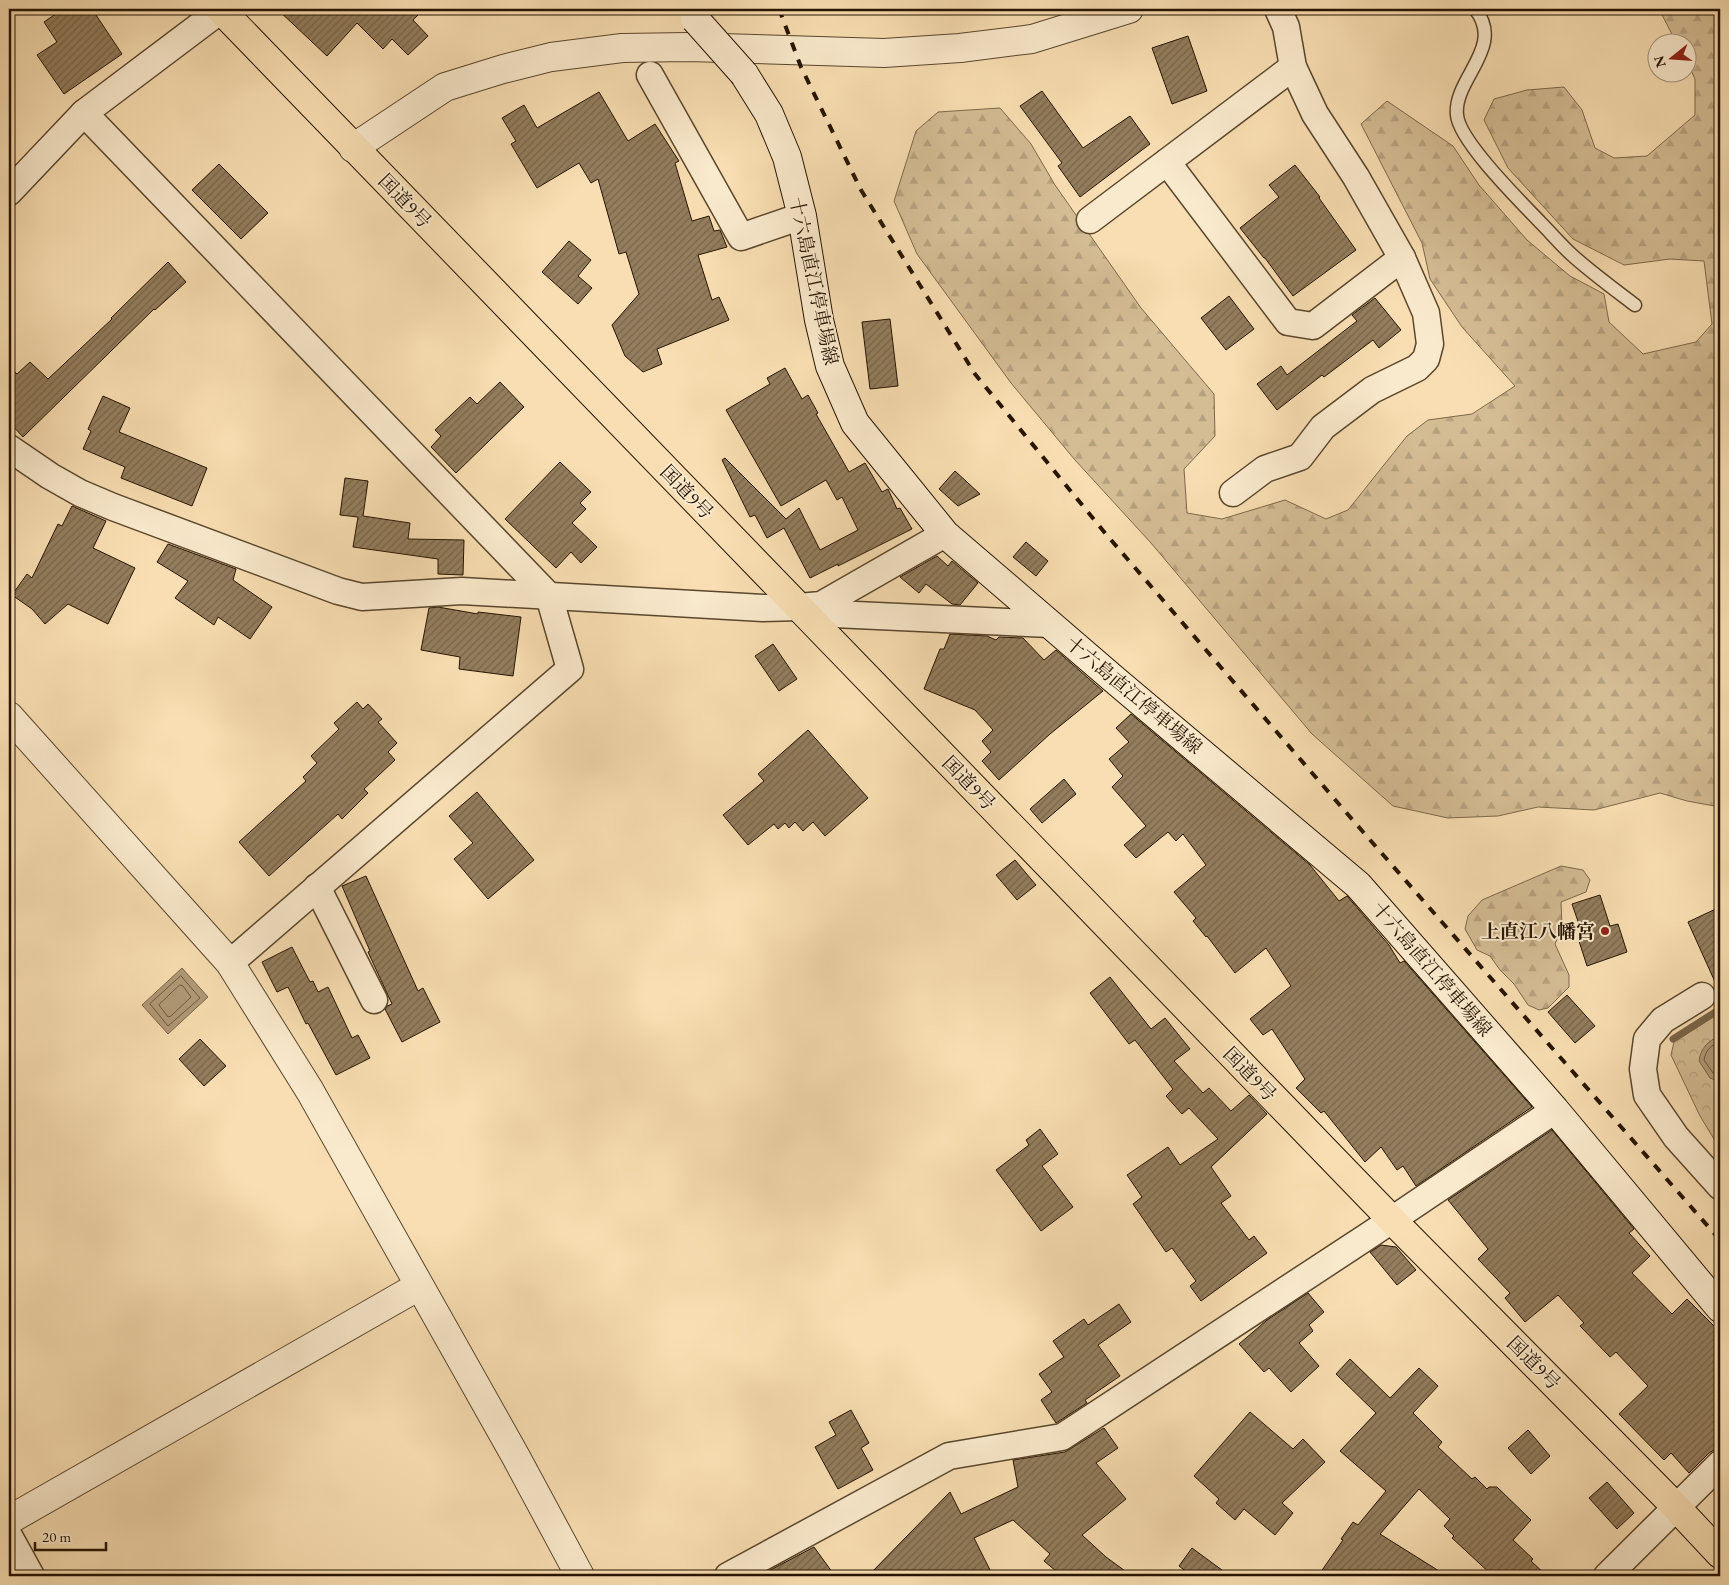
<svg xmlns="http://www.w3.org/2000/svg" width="1729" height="1585" font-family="'EB Garamond','Noto Serif JP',serif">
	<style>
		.forest { fill: url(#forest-firs); stroke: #7d684a }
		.park { fill: url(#park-crowns); stroke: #7d684a }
		.water { fill: #b19976; stroke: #796447 }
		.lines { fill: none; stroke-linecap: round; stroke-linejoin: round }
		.shore { stroke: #6c563c; stroke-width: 1 }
		.stream { stroke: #796447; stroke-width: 7 }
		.building { fill: url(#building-hatch); stroke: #261401 }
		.service-casing { stroke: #5a462d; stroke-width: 15 }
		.minor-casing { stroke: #5a462d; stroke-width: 29 }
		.tertiary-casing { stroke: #5a462d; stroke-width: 30 }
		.secondary-casing { stroke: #261401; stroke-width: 30 }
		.trunk-casing { stroke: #261401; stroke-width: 30 }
		.service { stroke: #faeacd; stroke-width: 12 }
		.minor { stroke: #faeacd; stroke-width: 26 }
		.tertiary { stroke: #faeacd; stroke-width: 28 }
		.secondary { stroke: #faeacd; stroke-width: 28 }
		.trunk { stroke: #f8deb2; stroke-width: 28 }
		.rail { stroke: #261401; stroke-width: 4; stroke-dasharray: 9 9; stroke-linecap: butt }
		.secondary-bridge-casing { stroke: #261401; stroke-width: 30; stroke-linecap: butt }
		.secondary-bridge { stroke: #faeacd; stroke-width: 28 }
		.poi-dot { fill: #8f2418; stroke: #faeacd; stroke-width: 2 }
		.labels { text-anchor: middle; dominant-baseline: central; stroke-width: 4; stroke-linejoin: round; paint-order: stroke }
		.street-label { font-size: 19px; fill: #261401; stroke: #faeacd }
		.poi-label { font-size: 19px; font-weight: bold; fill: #261401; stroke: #faeacd; text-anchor: end }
	</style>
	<defs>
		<pattern id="forest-firs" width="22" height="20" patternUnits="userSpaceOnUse" patternTransform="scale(1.25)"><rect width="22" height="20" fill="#d4bc94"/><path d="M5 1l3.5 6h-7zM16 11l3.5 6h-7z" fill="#b6a17e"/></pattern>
		<pattern id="park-crowns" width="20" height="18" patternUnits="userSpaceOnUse" patternTransform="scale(1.25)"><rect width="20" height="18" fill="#d4bc94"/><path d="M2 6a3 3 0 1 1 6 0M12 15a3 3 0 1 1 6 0" fill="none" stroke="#b6a17e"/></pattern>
		<pattern id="building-hatch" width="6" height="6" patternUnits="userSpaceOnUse" patternTransform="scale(1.25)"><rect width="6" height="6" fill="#937d5d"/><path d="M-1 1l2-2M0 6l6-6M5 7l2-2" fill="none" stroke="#78654a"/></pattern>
	</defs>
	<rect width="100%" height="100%" fill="#f8deb2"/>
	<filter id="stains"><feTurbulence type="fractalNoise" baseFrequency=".004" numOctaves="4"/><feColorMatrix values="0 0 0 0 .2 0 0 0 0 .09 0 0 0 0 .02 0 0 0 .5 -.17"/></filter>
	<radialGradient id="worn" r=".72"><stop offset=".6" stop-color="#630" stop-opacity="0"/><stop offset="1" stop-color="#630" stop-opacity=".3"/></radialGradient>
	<g class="forest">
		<polygon points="1659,9 1720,9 1720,807 1687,801 1660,793 1594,810 1538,807 1498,816 1448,818 1393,806 1312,734 1151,543 1075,460 1011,383 917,254 894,201 916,131 938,112 1000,108 1031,144 1055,185 1141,308 1214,394 1215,436 1184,469 1187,513 1222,519 1285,500 1326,519 1348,510 1407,436 1428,420 1472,414 1515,386 1462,327 1430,279 1422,243 1361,124 1387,101 1453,146 1479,185 1527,240 1570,276 1604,294 1609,322 1643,354 1696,342 1712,324 1704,261 1670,259 1624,265 1573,239 1508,168 1484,120 1494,99 1527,90 1564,87 1582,110 1595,148 1614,158 1647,156 1695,115 1695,79 1687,62 1686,42 1676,42"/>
		<polygon points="1561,866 1583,870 1590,880 1586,892 1561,902 1562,927 1555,944 1569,975 1569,987 1548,1008 1539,1010 1528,1005 1514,984 1500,970 1490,956 1477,950 1465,929 1468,916 1482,900"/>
	</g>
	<polygon class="park" points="1720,1013 1720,1149 1700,1116 1671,1055 1674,1042"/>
	<g class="water">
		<polygon points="182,968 208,997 168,1034 142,1005"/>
		<path d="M1720,1035V1082L1710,1078L1699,1061C1701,1047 1708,1042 1720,1035Z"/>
	</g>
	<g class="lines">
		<g class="shore">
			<polygon points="181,976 200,998 168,1026 150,1004"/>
			<polygon points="180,985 183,986 191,997 171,1016 168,1017 159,1005"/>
			<path d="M1720,1041C1711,1046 1706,1049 1704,1060L1713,1073L1720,1077"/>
		</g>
		<polyline class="stream" points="1673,1039 1720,1009"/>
	</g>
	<g class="building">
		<polygon points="63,9 92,9 122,54 64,94 37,55 57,42 44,22"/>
		<polygon points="277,9 424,9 413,20 428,36 408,55 392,39 383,49 357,23 327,56"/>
		<polygon points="1188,36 1207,91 1172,104 1152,48"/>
		<polygon points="1042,91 1083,148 1130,116 1150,144 1080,197 1058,166 1062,163 1020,106"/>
		<polygon points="599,92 628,141 655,124 679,161 675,163 692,221 709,216 714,231 720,230 727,247 698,255 712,300 719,297 729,320 657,349 662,364 643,372 625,356 612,325 639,294 626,252 619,254 598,179 591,183 579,163 537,188 511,144 516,141 502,118 524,105 537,128"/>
		<polygon points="219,164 268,213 241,239 192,190"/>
		<polygon points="1295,165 1320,197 1319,198 1356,250 1293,296 1265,258 1264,258 1240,228 1279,197 1269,185"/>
		<polygon points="569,241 591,260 578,276 592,288 578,304 542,272"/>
		<polygon points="168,262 186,282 155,310 154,309 23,437 9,422 9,366 17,374 30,362 48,379 112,319 111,318"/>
		<polygon points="1229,296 1254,329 1226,350 1201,318"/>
		<polygon points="1375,298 1401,330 1379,348 1373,340 1324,377 1322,375 1277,410 1257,384 1281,366 1287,375 1357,321 1352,315"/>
		<polygon points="890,319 898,386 870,389 862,322"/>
		<polygon points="785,368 802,399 808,395 818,413 816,414 849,472 865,463 882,492 888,489 897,509 900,508 912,529 838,566 838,564 810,578 784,528 767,538 755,515 750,517 722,460 725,458 786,519 799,508 820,550 858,530 842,497 837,500 826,480 781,506 726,410 770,384 767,378"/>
		<polygon points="500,382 524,407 456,473 431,447 441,436 435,430 470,397 477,404"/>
		<polygon points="103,396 130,408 119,432 207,468 192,506 121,478 125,467 83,449 91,431 88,429"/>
		<polygon points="560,462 591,492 580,503 586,509 572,523 597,547 581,563 571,552 556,568 505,519"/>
		<polygon points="955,471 980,494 958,506 939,489"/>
		<polygon points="345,478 368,481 363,516 410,523 408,539 464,540 463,575 438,574 438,559 353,547 358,517 340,515"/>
		<polygon points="72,506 106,521 93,548 135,568 108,624 68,604 45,624 32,609 12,595 27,574 32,578 58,524 62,526"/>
		<polygon points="1026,542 1048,561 1036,576 1013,557"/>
		<polygon points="168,544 236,569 233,580 272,607 250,639 218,617 214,625 175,598 188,581 157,562"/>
		<polygon points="937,556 948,566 952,561 978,583 960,605 952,604 926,584 919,593 900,577"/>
		<polygon points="438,607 478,614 478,612 521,617 513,676 459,669 460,657 421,650 429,608"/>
		<polygon points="950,634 987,636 996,640 999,637 1023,638 1044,660 1056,650 1103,691 1050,734 999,780 982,761 991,752 982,741 993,730 975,710 924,689 940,649 944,649"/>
		<polygon points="773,644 797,679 779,691 755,656"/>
		<polygon points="357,702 363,709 368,704 382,719 378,722 397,743 388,752 395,760 364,789 368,793 342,819 338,814 269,876 239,842 306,781 303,777 317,763 311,756 339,729 334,723"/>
		<polygon points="1131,714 1310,865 1339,901 1347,896 1389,945 1400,963 1404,961 1532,1107 1416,1186 1403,1166 1397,1170 1381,1147 1365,1162 1324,1111 1321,1113 1296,1088 1305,1079 1272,1029 1263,1035 1250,1019 1291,986 1266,948 1235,973 1207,936 1206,937 1193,921 1196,918 1174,892 1206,865 1183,834 1176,841 1168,832 1136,858 1124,845 1146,826 1112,787 1123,776 1109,759 1129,742 1116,728"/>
		<polygon points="808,730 868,798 825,836 813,822 803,831 795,822 789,828 785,823 778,829 774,824 748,845 723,815 764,781 758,774"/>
		<polygon points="1064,779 1076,794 1042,823 1030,809"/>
		<polygon points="477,792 534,860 488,899 454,859 473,843 449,816"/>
		<polygon points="1015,860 1036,885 1017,900 996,875"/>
		<polygon points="366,876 418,991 423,988 440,1022 402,1042 385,1009 387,1006 392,1004 368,952 370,951 342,886"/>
		<polygon points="1600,895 1610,926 1618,924 1627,952 1587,966 1578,938 1583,936 1572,904"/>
		<polygon points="1720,907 1720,993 1688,922"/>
		<polygon points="292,947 310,982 313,981 318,992 328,987 352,1038 358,1035 370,1058 336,1075 308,1023 306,1024 288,987 277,992 262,962"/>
		<polygon points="1110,977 1151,1029 1165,1018 1190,1049 1174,1061 1203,1093 1209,1088 1231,1111 1249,1095 1267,1114 1211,1167 1231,1196 1221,1203 1249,1240 1254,1236 1267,1253 1201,1301 1190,1286 1196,1281 1172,1248 1166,1252 1133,1204 1142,1197 1127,1175 1168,1147 1180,1165 1218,1139 1189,1108 1182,1114 1166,1096 1173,1089 1135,1040 1129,1044 1090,993"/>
		<polygon points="1567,995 1595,1026 1575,1043 1548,1012"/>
		<polygon points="200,1039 226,1066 204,1086 179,1059"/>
		<polygon points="1040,1129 1058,1154 1042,1166 1073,1207 1041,1231 996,1170 1029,1145 1026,1140"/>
		<polygon points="1552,1130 1634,1229 1629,1233 1650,1256 1632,1273 1672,1314 1687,1299 1720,1332 1720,1446 1709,1453 1689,1473 1671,1453 1664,1460 1619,1414 1648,1386 1616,1352 1610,1357 1580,1326 1584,1323 1558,1295 1525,1322 1505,1298 1510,1293 1478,1259 1488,1249 1448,1200"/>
		<polygon points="1381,1245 1396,1247 1416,1270 1397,1285 1370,1252"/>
		<polygon points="1308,1293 1324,1312 1309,1325 1313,1331 1299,1343 1319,1366 1291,1392 1269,1368 1264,1372 1239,1344 1267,1320"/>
		<polygon points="1119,1304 1131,1322 1098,1345 1120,1376 1085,1400 1087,1403 1056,1423 1041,1400 1052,1392 1039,1374 1064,1357 1053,1341 1084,1319 1088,1325"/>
		<polygon points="1350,1359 1390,1398 1419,1368 1438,1386 1413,1413 1442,1442 1438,1447 1472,1479 1475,1477 1487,1489 1489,1487 1497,1487 1531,1520 1513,1540 1533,1559 1531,1561 1547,1576 1493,1576 1452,1538 1454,1536 1444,1526 1450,1519 1419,1489 1380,1534 1447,1576 1318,1576 1343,1540 1341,1539 1353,1522 1358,1525 1386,1491 1340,1451 1376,1413 1336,1374"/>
		<polygon points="851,1410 869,1443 861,1448 873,1470 838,1489 815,1447 836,1435 829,1422"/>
		<polygon points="1250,1412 1293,1449 1303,1439 1325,1462 1282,1503 1293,1513 1275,1535 1244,1509 1235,1520 1216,1503 1219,1499 1194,1476"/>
		<polygon points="1104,1428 1118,1448 1096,1463 1126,1499 1082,1535 1106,1557 1132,1576 1062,1576 1044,1561 1050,1554 1013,1520 974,1538 993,1576 868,1576 950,1492 961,1514 1018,1487 1013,1460 1065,1452"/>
		<polygon points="1528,1430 1550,1456 1531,1474 1508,1448"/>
		<polygon points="1607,1482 1634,1513 1617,1529 1589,1498"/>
		<polygon points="814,1547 835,1576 759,1576"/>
		<polygon points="1192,1548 1230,1576 1192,1576 1179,1566"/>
	</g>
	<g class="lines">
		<defs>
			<path id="service" d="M1475,9C1506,47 1453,79 1457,115C1459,141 1521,202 1540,222C1551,233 1561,245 1572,255C1592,273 1614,289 1635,305"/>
			<g id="minor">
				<polyline points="222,9 84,113 549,596 570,669 230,963"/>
				<polyline points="650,75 741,237 802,216"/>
				<polyline points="1167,162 1288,322 1313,326 1402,258 1356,177 1315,114 1293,67 1286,27 1278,9"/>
				<polyline points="9,192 84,113"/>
				<polyline points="1090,220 1293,67"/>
				<polyline points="9,448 50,476 80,493 113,507 338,591 362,597 462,591 763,608 799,607 821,605 945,534"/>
				<polyline points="1233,493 1265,469 1300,457 1323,427 1372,390 1417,368 1426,359 1430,344 1426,313 1402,258"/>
				<polyline points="821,605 834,614 1050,624"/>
				<polyline points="317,887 374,1000"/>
				<polyline points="1702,996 1663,1020 1647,1039 1643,1069 1647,1095 1676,1137 1720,1186"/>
				<polyline points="9,1536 31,1576"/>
				<polyline points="728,1576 949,1456 1062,1437 1371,1234 1555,1110"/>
				<polyline points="1607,1576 1720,1464"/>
			</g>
			<g id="tertiary">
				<polyline points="353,148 445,87 503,69 551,57 622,48 688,47 884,53 960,48 1032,39 1129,9"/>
				<polyline points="9,716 230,963 310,1091 516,1457 580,1576"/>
				<polyline points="9,1520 419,1286"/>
			</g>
			<polyline id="secondary" points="744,74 769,114 787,157 802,216 819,320 830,366 855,423 945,534 1116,681 1358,885 1555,1110 1720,1308"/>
			<polyline id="trunk" points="220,9 1392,1220 1676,1507 1720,1554"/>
		</defs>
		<use href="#service" class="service-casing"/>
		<use href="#minor" class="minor-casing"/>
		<use href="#tertiary" class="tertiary-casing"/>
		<use href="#secondary" class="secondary-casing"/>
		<use href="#trunk" class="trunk-casing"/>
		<use href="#service" class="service"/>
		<use href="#minor" class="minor"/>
		<use href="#tertiary" class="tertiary"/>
		<use href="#secondary" class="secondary"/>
		<use href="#trunk" class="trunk"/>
		<polyline class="rail" points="779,9 801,67 861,190 975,374 1105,533 1357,825 1720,1240"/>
		<defs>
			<polyline id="secondary-bridge" points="695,19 744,74"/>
		</defs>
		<use href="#secondary-bridge" class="secondary-bridge-casing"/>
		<use href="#secondary-bridge" class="secondary-bridge"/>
	</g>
	<circle class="poi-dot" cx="1605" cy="931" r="5"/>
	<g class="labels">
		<g class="street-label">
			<text transform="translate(405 201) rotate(46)">国道9号</text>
			<text transform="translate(814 281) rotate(78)">十六島直江停車場線</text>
			<text transform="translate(687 492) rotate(46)">国道9号</text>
			<text transform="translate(1134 695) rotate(40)">十六島直江停車場線</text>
			<text transform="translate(969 783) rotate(46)">国道9号</text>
			<text transform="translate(1432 969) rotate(49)">十六島直江停車場線</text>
			<text transform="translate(1250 1074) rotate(46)">国道9号</text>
			<text transform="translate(1534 1363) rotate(45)">国道9号</text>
		</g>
		<g class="poi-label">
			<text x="1595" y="931">上直江八幡宮</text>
		</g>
	</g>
	<rect width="1729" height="1585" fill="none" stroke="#f8deb2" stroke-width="30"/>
	<rect x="10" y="10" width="1709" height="1565" fill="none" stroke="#261401" stroke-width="2.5"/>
	<rect x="15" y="15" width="1699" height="1555" fill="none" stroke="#261401"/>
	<g transform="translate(1672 58) rotate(253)"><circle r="24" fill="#faeacd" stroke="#a5947b"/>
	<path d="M0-4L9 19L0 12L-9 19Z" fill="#8f2418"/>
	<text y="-8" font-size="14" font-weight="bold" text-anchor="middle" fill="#261401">N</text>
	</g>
	<path d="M35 1542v8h71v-8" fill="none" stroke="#261401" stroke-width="2.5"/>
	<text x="42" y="1542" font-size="15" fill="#261401" stroke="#faeacd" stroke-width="4" paint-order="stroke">20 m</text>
	<rect width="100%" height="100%" filter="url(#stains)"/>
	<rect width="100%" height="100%" fill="url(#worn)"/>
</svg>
